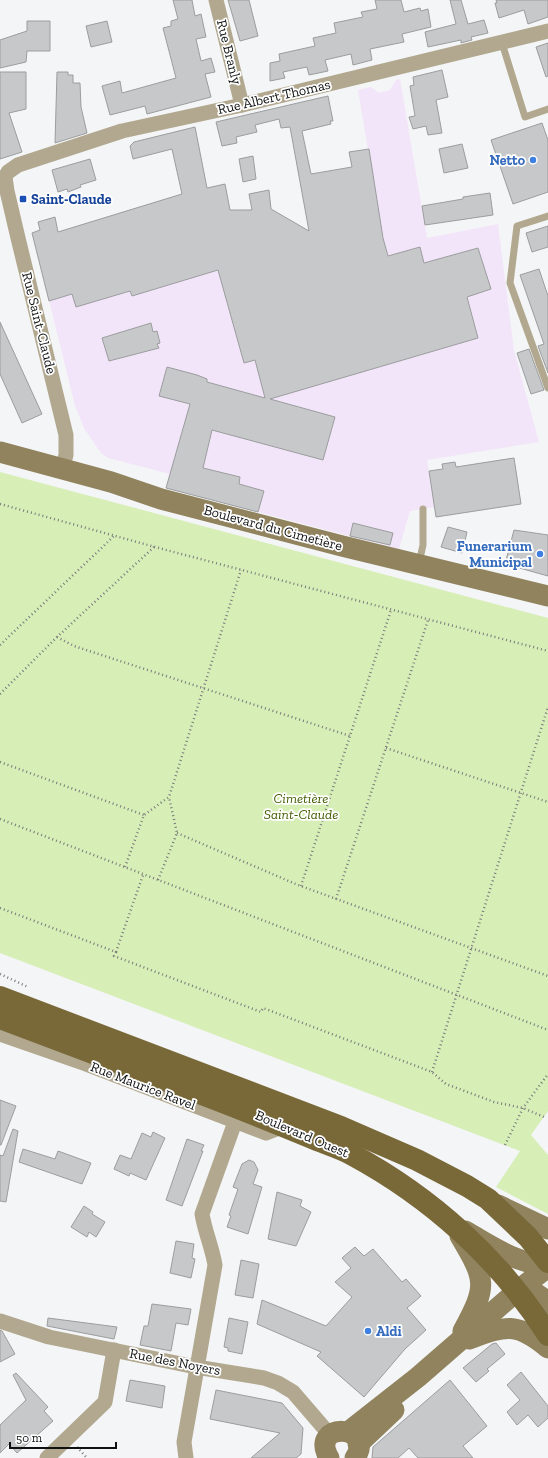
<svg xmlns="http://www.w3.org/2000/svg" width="548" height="1458" font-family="'Zilla Slab',serif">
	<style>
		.industrial { fill: #f3e5f9 }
		.green { fill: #d7eeb7 }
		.building { fill: #c6c8c9; stroke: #9b9d9e }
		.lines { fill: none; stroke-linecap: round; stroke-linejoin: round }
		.path { stroke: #7a7b7c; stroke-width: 2.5; stroke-dasharray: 1 3; stroke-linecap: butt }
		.lane { stroke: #b1a88f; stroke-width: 7 }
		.street { stroke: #b1a88f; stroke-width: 15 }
		.secondary { stroke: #90835e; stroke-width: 21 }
		.primary { stroke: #796939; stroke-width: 22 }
		.shop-dot { fill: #3f7fe0; stroke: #fff; stroke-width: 1.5 }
		.transit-dot { fill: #1a4fb4; stroke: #fff; stroke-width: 1.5 }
		.labels { text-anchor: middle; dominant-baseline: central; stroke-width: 3.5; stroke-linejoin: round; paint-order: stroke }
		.street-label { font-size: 14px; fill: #0f1010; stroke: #fff }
		.shop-label { font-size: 14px; font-weight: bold; fill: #366cbe; stroke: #fff; text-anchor: end }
		.transit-label { font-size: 14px; font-weight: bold; fill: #164399; stroke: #fff; text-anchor: start }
		.park-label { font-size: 14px; font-style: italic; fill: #435d02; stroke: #fff }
	</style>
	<rect width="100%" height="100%" fill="#f4f5f6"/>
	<polygon class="industrial" points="400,79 427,238 498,224 514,350 539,442 427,460 435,507 410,511 399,549 166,488 170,474 108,458 101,453 85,430 75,406 34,239 194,190 199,211 271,209 309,231 381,228 358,90 371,87 379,93 390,90 396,80"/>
	<polygon class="green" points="0,472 548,618 548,1111 531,1135 548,1155 548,1214 496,1187 520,1151 0,953"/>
	<g class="building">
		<polygon points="173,0 192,0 195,16 201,14 206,37 196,39 201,61 211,58 215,72 205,74 211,97 147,114 145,106 110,115 102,86 120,81 122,93 176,78 163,28 171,26 171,21 178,19"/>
		<polygon points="228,0 249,0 258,36 240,41"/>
		<polygon points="375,0 401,0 404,12 420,8 421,11 428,9 431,27 402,34 404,42 370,49 372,60 353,65 351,54 325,60 328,71 309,75 307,67 283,72 285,78 270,81 270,63 280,61 279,54 315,46 313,38 336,33 334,23 363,17 361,12 377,9"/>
		<polygon points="450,0 461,0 468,24 484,20 488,33 471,37 472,40 461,43 461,40 428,47 425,32 456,24"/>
		<polygon points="496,0 548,0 548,17 528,24 524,10 499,18 495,3 497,3"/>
		<polygon points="27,21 50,21 50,51 27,51 26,62 0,68 0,40 27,31"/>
		<polygon points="107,21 112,42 91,47 86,26"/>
		<polygon points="548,43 548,76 546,77 536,47"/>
		<polygon points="442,70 448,97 436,100 442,133 428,135 426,126 413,129 409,117 415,116 410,86 414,85 413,77"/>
		<polygon points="0,72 26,72 26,109 9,113 22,152 0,159"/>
		<polygon points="57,72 68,72 68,75 73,75 73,83 80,83 81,107 87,133 55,143"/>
		<polygon points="328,96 333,121 330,121 331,124 302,131 311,174 352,167 349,152 369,149 383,238 388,256 420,247 424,263 478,248 491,289 467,297 478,338 270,399 335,417 323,460 212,430 203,468 240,477 239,484 264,491 258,512 166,488 190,404 159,396 167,367 197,375 207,379 207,382 265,398 255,360 244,363 218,270 132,296 130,291 76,307 72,294 49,301 32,233 40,230 38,222 55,217 58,232 182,194 172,149 133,159 130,146 134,142 195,127 207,188 225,184 230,210 252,210 249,194 269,190 271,209 309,231 290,127 281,128 279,119 255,125 257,132 236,137 237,143 222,146 216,122"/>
		<polygon points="542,123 548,140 548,192 513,204 491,140"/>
		<polygon points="462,144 468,168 444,173 439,149"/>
		<polygon points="253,156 256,179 243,182 239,159"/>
		<polygon points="90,159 96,180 80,185 81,187 68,192 67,189 58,192 52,170"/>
		<polygon points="490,193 493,215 425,225 422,206 463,199 463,197"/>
		<polygon points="548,226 548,247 532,252 526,233"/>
		<polygon points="539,269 548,296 548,373 538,346 544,344 520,275"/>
		<polygon points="0,322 42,414 22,423 0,374"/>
		<polygon points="151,323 153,332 157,331 160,343 157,344 159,348 109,361 102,338"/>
		<polygon points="529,349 544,390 531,394 517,353"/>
		<polygon points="514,458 521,504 436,517 429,471 443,469 442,464 455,462 456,467"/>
		<polygon points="353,523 393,533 390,545 350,536"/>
		<polygon points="448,527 467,532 462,553 441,547"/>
		<polygon points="514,530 548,535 548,576 505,564"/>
		<polygon points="0,1100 16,1106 1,1145 0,1145"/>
		<polygon points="13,1129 18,1131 6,1202 0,1201 0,1155 3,1156"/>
		<polygon points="153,1132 165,1138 146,1180 130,1173 129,1176 114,1169 120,1155 131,1159 142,1133 151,1137"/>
		<polygon points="187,1139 204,1145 201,1151 203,1151 182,1206 166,1200"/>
		<polygon points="23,1149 55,1159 58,1151 91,1163 82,1184 19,1162"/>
		<polygon points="249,1160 254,1162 258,1170 253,1184 262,1187 248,1234 227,1227 231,1216 229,1215 238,1189 233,1187 242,1164"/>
		<polygon points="277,1192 302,1200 300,1206 311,1212 296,1246 268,1239"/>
		<polygon points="84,1206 93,1212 92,1214 105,1222 96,1237 89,1232 87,1237 71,1227"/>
		<polygon points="176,1241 194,1244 192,1258 195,1259 191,1278 170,1273"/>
		<polygon points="355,1247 364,1256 373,1249 402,1282 406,1279 421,1296 407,1308 426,1330 405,1349 364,1397 317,1356 321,1352 257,1324 262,1300 326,1326 352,1297 335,1282 351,1268 342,1258"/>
		<polygon points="241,1260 259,1264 253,1298 235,1295"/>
		<polygon points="152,1304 191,1309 188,1325 176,1323 171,1351 140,1345 144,1326 148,1326"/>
		<polygon points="48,1318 117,1327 114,1339 47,1326"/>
		<polygon points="229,1318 248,1322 242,1354 228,1351 228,1348 224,1347"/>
		<polygon points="0,1330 2,1331 15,1354 0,1362"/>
		<polygon points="496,1343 505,1354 487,1369 489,1371 476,1382 463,1368 492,1344"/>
		<polygon points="521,1372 548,1406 548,1418 538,1427 528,1415 517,1425 507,1412 520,1400 507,1385"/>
		<polygon points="16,1373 48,1407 44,1411 53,1421 17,1453 9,1444 0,1453 0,1425 26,1400 13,1375"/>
		<polygon points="130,1380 165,1386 162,1408 126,1401"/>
		<polygon points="450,1380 487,1426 463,1446 473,1458 418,1458 409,1448 398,1458 372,1458 373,1447"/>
		<polygon points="216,1390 282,1403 303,1428 301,1454 296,1458 251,1458 280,1433 210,1419"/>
	</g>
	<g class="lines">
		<g class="path">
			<polyline points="0,504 155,547 548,651"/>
			<polyline points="57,637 74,646 350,736"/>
			<polyline points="0,645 114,536"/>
			<polyline points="0,694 57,637 154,547"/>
			<polyline points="386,748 548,802"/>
			<polyline points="0,762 144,815"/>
			<polyline points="0,819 548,1030"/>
			<polyline points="177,833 298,885 548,976"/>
			<polyline points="125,867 144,815 169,797 241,570"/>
			<polyline points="158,880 177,833 169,797"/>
			<polyline points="301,886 391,610"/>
			<polyline points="336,899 428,620"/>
			<polyline points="0,908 116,952 114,956 261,1012 263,1008 432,1072 446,1084 494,1102 523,1108 544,1117"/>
			<polyline points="116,952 143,875"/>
			<polyline points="0,974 28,987"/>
			<polyline points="432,1072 548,707"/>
			<polyline points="505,1145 523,1108 548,1074"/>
			<polyline points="77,1447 87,1458"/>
		</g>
		<g class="lane">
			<polyline points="502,43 525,117 548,109"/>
			<polyline points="548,216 517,226 510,283 548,388"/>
			<polyline points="419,563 423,545 423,509"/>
		</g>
		<g class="street">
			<polyline points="216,0 242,105"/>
			<polyline points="5,177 8,172 18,165 122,131 242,105 548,31"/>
			<polyline points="5,177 7,191 18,238 66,435 66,455 62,469"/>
			<polyline points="0,1034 86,1064 266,1133 284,1126"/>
			<polyline points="0,1321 49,1337 196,1367 264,1378 278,1383 293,1392 330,1435"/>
			<polyline points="47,1458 105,1402 114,1350"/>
			<path d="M186,1458L184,1442L215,1265C212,1247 205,1232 202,1214L235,1122"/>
		</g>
		<g class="secondary">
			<polyline points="0,452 111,482 161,499 342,546 548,596"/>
			<polyline points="498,1205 548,1229"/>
			<path d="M465,1231C492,1246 516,1264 548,1265"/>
			<path d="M460,1236C486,1280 488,1285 463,1331"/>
			<path d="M517,1291C530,1289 540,1293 548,1305"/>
			<path d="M469,1339C505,1326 516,1321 548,1348"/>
			<polyline points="348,1432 418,1377 517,1291 548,1267"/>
			<polyline points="358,1444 394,1410"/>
			<path d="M329,1458C308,1421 377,1424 355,1458"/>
		</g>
		<g class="primary">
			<polyline points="0,997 341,1127 417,1160 467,1186 488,1199 528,1237 548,1262"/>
			<path d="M0,1018C69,1044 138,1070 207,1096C241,1109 276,1123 310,1137C323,1143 338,1147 351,1154C431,1197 500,1259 548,1335"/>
		</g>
	</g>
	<g class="shop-dot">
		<circle cx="533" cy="160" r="4"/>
		<circle cx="540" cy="554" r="4"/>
		<circle cx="368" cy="1331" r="4"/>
	</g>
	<rect class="transit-dot" x="19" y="195" width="8" height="8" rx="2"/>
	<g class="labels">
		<g class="street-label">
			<text transform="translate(229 52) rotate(76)">Rue Branly</text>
			<text transform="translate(274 97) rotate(-13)">Rue Albert Thomas</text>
			<text transform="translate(39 323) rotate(76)">Rue Saint-Claude</text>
			<text transform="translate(273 528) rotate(15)">Boulevard du Cimetière</text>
			<text transform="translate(143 1086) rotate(21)">Rue Maurice Ravel</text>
			<text transform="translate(302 1134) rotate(23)">Boulevard Ouest</text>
			<text transform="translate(175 1362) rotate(11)">Rue des Noyers</text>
		</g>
		<g class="shop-label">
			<text x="525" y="160">Netto</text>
			<text x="532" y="546">Funerarium<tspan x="532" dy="16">Municipal</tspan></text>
			<text x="376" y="1331" text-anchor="start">Aldi</text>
		</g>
		<g class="transit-label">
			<text x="31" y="199">Saint-Claude</text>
		</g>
		<g class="park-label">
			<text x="301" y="798">Cimetière<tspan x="301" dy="16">Saint-Claude</tspan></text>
		</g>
	</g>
	<path d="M10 1442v6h106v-6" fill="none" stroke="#0f1010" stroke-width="2"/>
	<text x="16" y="1442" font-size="12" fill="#0f1010" stroke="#ffffff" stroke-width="3" paint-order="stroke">50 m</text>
</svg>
